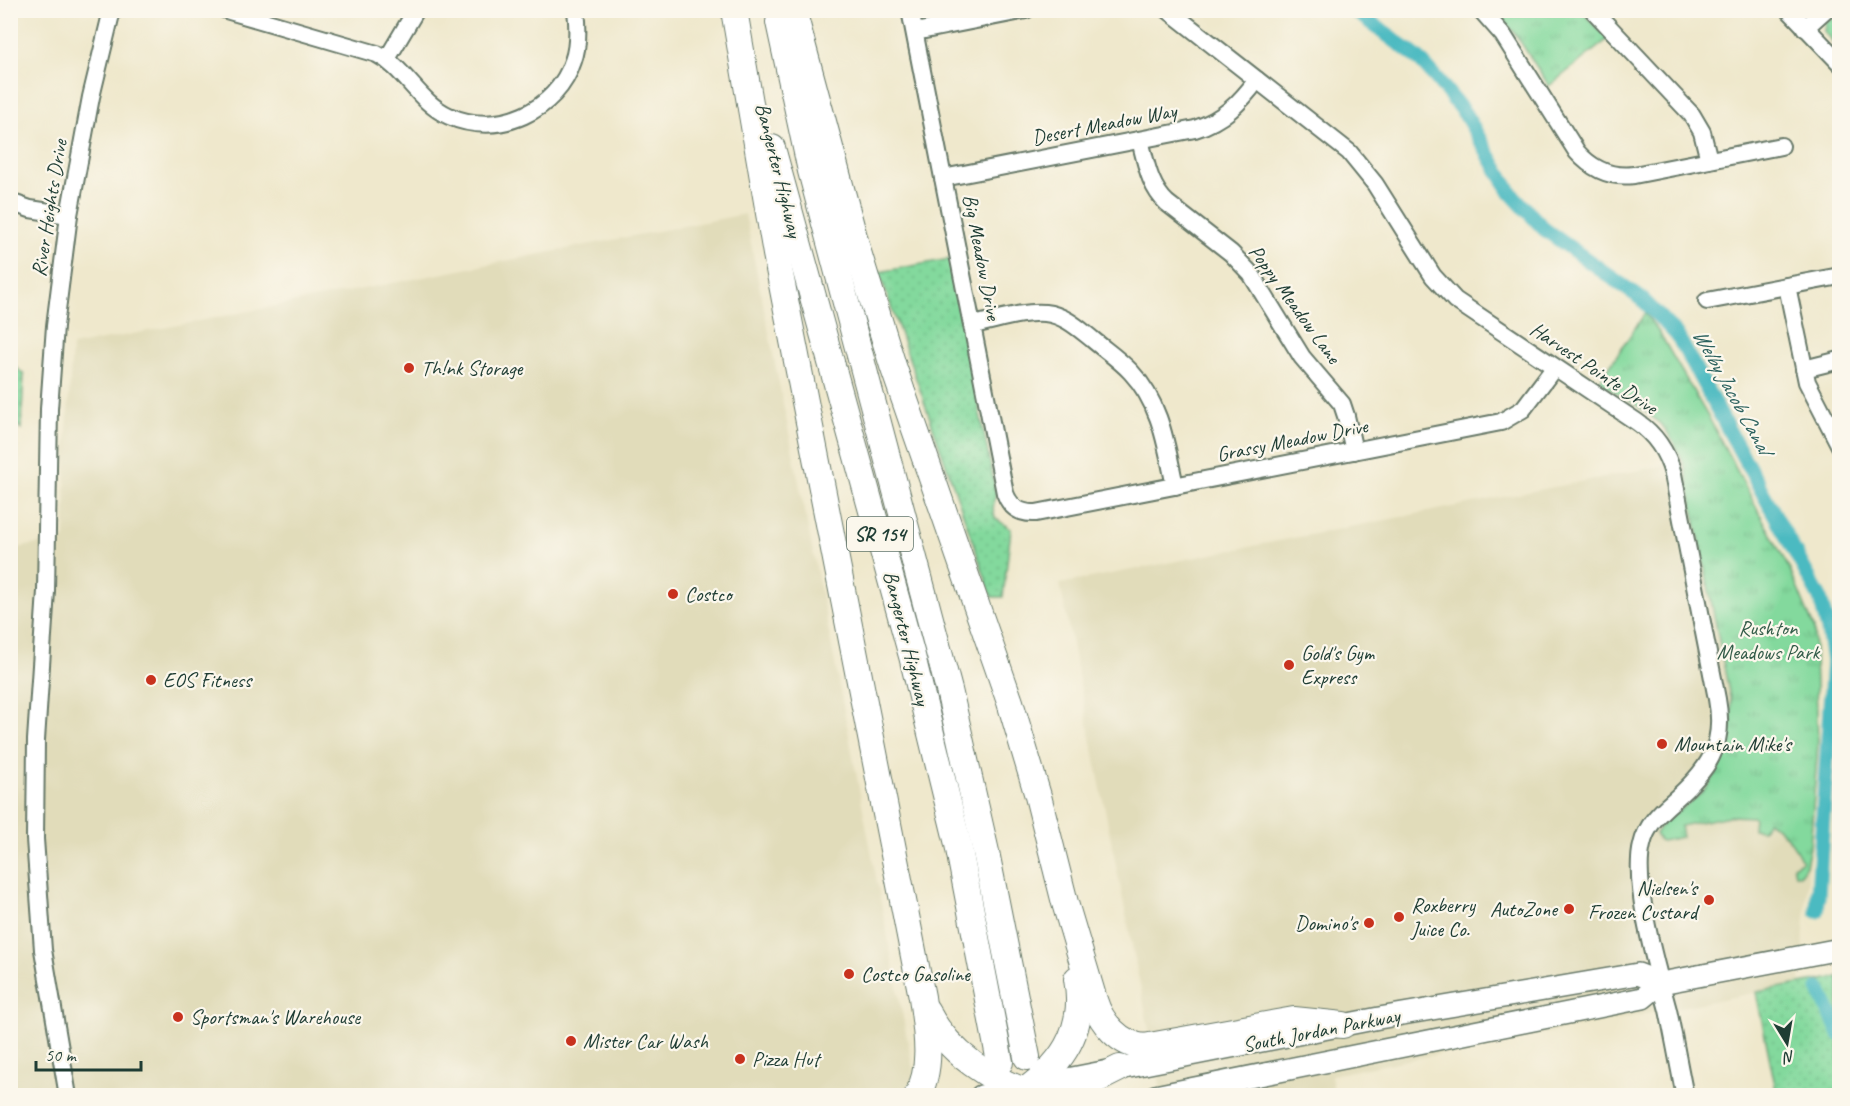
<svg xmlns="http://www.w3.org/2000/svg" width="1850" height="1106" font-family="Caveat,sans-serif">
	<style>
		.built { fill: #e1dcba }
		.grass { fill: url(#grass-dots); stroke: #518b68; stroke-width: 1.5 }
		.park { fill: url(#park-tufts); stroke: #518b68; stroke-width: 1.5 }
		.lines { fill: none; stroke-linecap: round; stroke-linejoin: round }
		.canal { stroke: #4bbac1; stroke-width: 15 }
		.minor-casing { stroke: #687969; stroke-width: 20 }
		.major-casing { stroke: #687969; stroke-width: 24 }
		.highway-casing { stroke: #687969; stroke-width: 28 }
		.minor { stroke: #fff; stroke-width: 16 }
		.major { stroke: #fff; stroke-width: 21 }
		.highway { stroke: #fff; stroke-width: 26 }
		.poi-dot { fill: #c8321e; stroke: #fbf7ec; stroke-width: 2 }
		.labels { text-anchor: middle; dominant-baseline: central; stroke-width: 4.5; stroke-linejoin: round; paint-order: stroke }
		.shield { fill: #fbf7ec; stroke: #61756b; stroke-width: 1.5 }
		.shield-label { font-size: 20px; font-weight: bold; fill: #1f3d34 }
		.street-label { font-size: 21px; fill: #1f3d34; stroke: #fbf7ec }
		.poi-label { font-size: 21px; fill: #1f3d34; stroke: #fbf7ec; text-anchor: start }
		.park-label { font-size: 21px; fill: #335c49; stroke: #fbf7ec }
		.water-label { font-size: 22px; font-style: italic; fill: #2c625e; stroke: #fbf7ec }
	</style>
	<defs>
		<pattern id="grass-dots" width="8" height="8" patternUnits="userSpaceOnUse" patternTransform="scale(1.5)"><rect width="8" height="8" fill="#83d99d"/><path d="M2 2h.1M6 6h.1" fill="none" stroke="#71bb88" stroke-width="1.8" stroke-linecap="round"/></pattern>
		<pattern id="park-tufts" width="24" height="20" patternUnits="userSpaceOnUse" patternTransform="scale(1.5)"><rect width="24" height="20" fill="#83d99d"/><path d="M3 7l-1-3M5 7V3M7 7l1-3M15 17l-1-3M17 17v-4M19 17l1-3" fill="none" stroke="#71bb88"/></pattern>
	</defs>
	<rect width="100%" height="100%" fill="#fbf7ec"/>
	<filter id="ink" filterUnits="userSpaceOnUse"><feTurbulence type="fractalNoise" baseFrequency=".0167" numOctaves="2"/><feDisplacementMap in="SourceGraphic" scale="12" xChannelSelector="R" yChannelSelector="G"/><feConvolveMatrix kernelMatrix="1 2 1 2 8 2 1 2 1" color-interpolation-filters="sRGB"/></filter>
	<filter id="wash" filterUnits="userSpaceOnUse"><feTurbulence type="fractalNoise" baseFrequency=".008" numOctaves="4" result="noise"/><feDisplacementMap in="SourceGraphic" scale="24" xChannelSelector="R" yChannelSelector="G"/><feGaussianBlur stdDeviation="1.35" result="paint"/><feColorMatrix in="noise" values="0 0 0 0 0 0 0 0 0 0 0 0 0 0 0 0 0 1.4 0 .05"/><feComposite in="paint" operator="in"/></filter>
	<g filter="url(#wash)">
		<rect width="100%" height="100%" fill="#efe8cc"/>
		<g class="built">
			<polygon points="745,214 828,627 918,1095 11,1096 11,549 65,539 66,447 72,346"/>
			<polygon points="1727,453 1790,570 1815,635 1818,743 1800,984 1331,1075 1334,1095 1162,1095 1060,584"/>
		</g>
		<g class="grass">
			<polygon points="1840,11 1840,49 1839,49 1824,32 1825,22"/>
			<polygon points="949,259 996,493 993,508 995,518 1011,529 1003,597 992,597 879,272"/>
			<polygon points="10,361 24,375 21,429 11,419"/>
			<polygon points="1839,977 1839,1095 1777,1095 1756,992"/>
		</g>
		<g class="park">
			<polygon points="1496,11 1581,11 1608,39 1549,86 1516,35"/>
			<path d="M1645,313L1660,334L1710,420L1790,570L1814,628L1818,743L1810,848L1806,865L1800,875L1795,874L1793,866L1802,861C1794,843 1784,831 1767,821L1763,830L1753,829L1754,817L1729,816L1680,826L1682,837L1662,841L1659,840L1655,834C1664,819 1677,812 1690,803C1722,778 1734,741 1731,702L1685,467C1679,454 1674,441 1665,429C1648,410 1620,396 1599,382Z"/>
		</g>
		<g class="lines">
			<g class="canal">
				<polyline points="1354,10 1418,58 1437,79 1465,114 1511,193 1544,229 1643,300 1677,335 1820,598 1828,629 1833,660 1817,911"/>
				<polyline points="1819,989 1840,1034"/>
			</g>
		</g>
	</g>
	<g filter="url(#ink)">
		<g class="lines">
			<defs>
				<g id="minor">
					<path d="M226,10L377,54C406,69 418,102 449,116C498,138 557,111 573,61C579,45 578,27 576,10"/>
					<path d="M910,10L1005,493C1010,507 1020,514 1036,513L1501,422L1523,409L1554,368"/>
					<path d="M1168,10L1349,152L1375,184L1433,276L1455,300L1637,422C1656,435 1667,452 1673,474L1717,699C1726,747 1707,771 1673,801C1659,813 1646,826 1642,845C1632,885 1657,969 1668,1010C1674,1038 1679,1067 1685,1096"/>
					<path d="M1481,10L1503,35L1577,152C1592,169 1611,178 1634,175L1781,146"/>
					<polyline points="1593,10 1692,115 1702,132 1709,160"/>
					<polyline points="1789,10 1840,63"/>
					<polyline points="1805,28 1825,10"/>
					<polyline points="915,32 1026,10"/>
					<polyline points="387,59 416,10"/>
					<path d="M1140,140C1146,162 1149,186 1167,203L1231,253L1251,274L1302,357L1342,404L1346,416L1354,451"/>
					<path d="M943,178L1195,129C1223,120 1240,103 1257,80"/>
					<polyline points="10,202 30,209 69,215"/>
					<polyline points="1787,286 1807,382 1840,446"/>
					<polyline points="1707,301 1840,276"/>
					<path d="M972,325C995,321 1022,311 1045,313C1064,315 1078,328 1092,339C1105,350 1120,360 1131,372C1161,404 1166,445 1175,486"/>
					<polyline points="1804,369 1840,360"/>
					<polyline points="68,1096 43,950 35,839 36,740 46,591 49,409 55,326 69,215 91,97 112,10"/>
				</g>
				<g id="major">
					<polyline points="981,1096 1379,1018 1638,974 1661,983"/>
					<polyline points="1155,1096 1643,998 1661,983 1840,949"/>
				</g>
				<g id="highway">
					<path d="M734,10L776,254L922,997C926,1028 934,1067 917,1096"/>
					<path d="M793,10L858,252L893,366L1010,702L1038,796L1065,903L1094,1000C1101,1023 1119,1044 1144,1047L1294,1020L1343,1025"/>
					<polyline points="779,22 811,171 949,690 986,852 1027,1057"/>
					<polyline points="772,148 912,656 958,844 1000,1062"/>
					<path d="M926,1010C948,1053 991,1082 1037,1095"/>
					<path d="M1017,1096C1060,1068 1087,1032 1077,979"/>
					<polyline points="1064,1096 1120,1068"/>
				</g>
			</defs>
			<use href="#minor" class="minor-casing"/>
			<use href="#major" class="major-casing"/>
			<use href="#highway" class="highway-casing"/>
			<use href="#minor" class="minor"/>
			<use href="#major" class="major"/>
			<use href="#highway" class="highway"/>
		</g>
	</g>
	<g class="poi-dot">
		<circle cx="409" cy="368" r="6"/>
		<circle cx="673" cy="594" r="6"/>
		<circle cx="1289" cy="665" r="6"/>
		<circle cx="151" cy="680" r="6"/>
		<circle cx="1662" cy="744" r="6"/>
		<circle cx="1709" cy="900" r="6"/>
		<circle cx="1569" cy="909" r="6"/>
		<circle cx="1399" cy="917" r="6"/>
		<circle cx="1369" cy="923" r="6"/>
		<circle cx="849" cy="974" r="6"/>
		<circle cx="178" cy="1017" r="6"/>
		<circle cx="571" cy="1041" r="6"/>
		<circle cx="740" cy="1059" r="6"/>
	</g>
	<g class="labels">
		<rect class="shield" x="847" y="517" width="66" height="34" rx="4.5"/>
		<g class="shield-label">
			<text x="880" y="534">SR 154</text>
		</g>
		<g class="street-label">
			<text transform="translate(1104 124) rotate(-11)">Desert Meadow Way</text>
			<text transform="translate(779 170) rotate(76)">Bangerter Highway</text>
			<text transform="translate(49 208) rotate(-81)">River Heights Drive</text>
			<text transform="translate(982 257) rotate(79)">Big Meadow Drive</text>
			<text transform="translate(1295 304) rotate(54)">Poppy Meadow Lane</text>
			<text transform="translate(1594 368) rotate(34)">Harvest Pointe Drive</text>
			<text transform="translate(1292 440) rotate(-11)">Grassy Meadow Drive</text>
			<text transform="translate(907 638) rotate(76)">Bangerter Highway</text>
			<text transform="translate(1321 1030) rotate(-11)">South Jordan Parkway</text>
		</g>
		<g class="poi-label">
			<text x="421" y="368">Th!nk Storage</text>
			<text x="685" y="594">Costco</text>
			<text x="1301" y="653">Gold's Gym<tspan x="1301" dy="24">Express</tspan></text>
			<text x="163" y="680">EOS Fitness</text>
			<text x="1674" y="744">Mountain Mike's</text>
			<text x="1697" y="888" text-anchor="end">Nielsen's<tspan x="1697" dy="24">Frozen Custard</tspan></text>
			<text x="1411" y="905">Roxberry<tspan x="1411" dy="24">Juice Co.</tspan></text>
			<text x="1557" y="909" text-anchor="end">AutoZone</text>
			<text x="1357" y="923" text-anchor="end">Domino's</text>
			<text x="861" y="974">Costco Gasoline</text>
			<text x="190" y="1017">Sportsman's Warehouse</text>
			<text x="583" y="1041">Mister Car Wash</text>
			<text x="752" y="1059">Pizza Hut</text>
		</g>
		<g class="park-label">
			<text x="1768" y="628">Rushton<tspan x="1768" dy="24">Meadows Park</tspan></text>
		</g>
		<g class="water-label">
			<text transform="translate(1732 391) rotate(61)">Welby Jacob Canal</text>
		</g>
	</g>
	<rect width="1850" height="1106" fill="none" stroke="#fbf7ec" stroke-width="36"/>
	<g transform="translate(1787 1043) rotate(169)" stroke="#fbf7ec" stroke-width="4.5" paint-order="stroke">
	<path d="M0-4.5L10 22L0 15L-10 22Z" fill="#1f3d34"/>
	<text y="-9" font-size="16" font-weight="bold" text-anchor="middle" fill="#1f3d34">N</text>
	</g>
	<path d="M36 1061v9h105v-9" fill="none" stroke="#1f3d34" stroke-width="3"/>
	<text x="45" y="1061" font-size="18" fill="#1f3d34" stroke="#fbf7ec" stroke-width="4.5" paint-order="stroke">50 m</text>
</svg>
